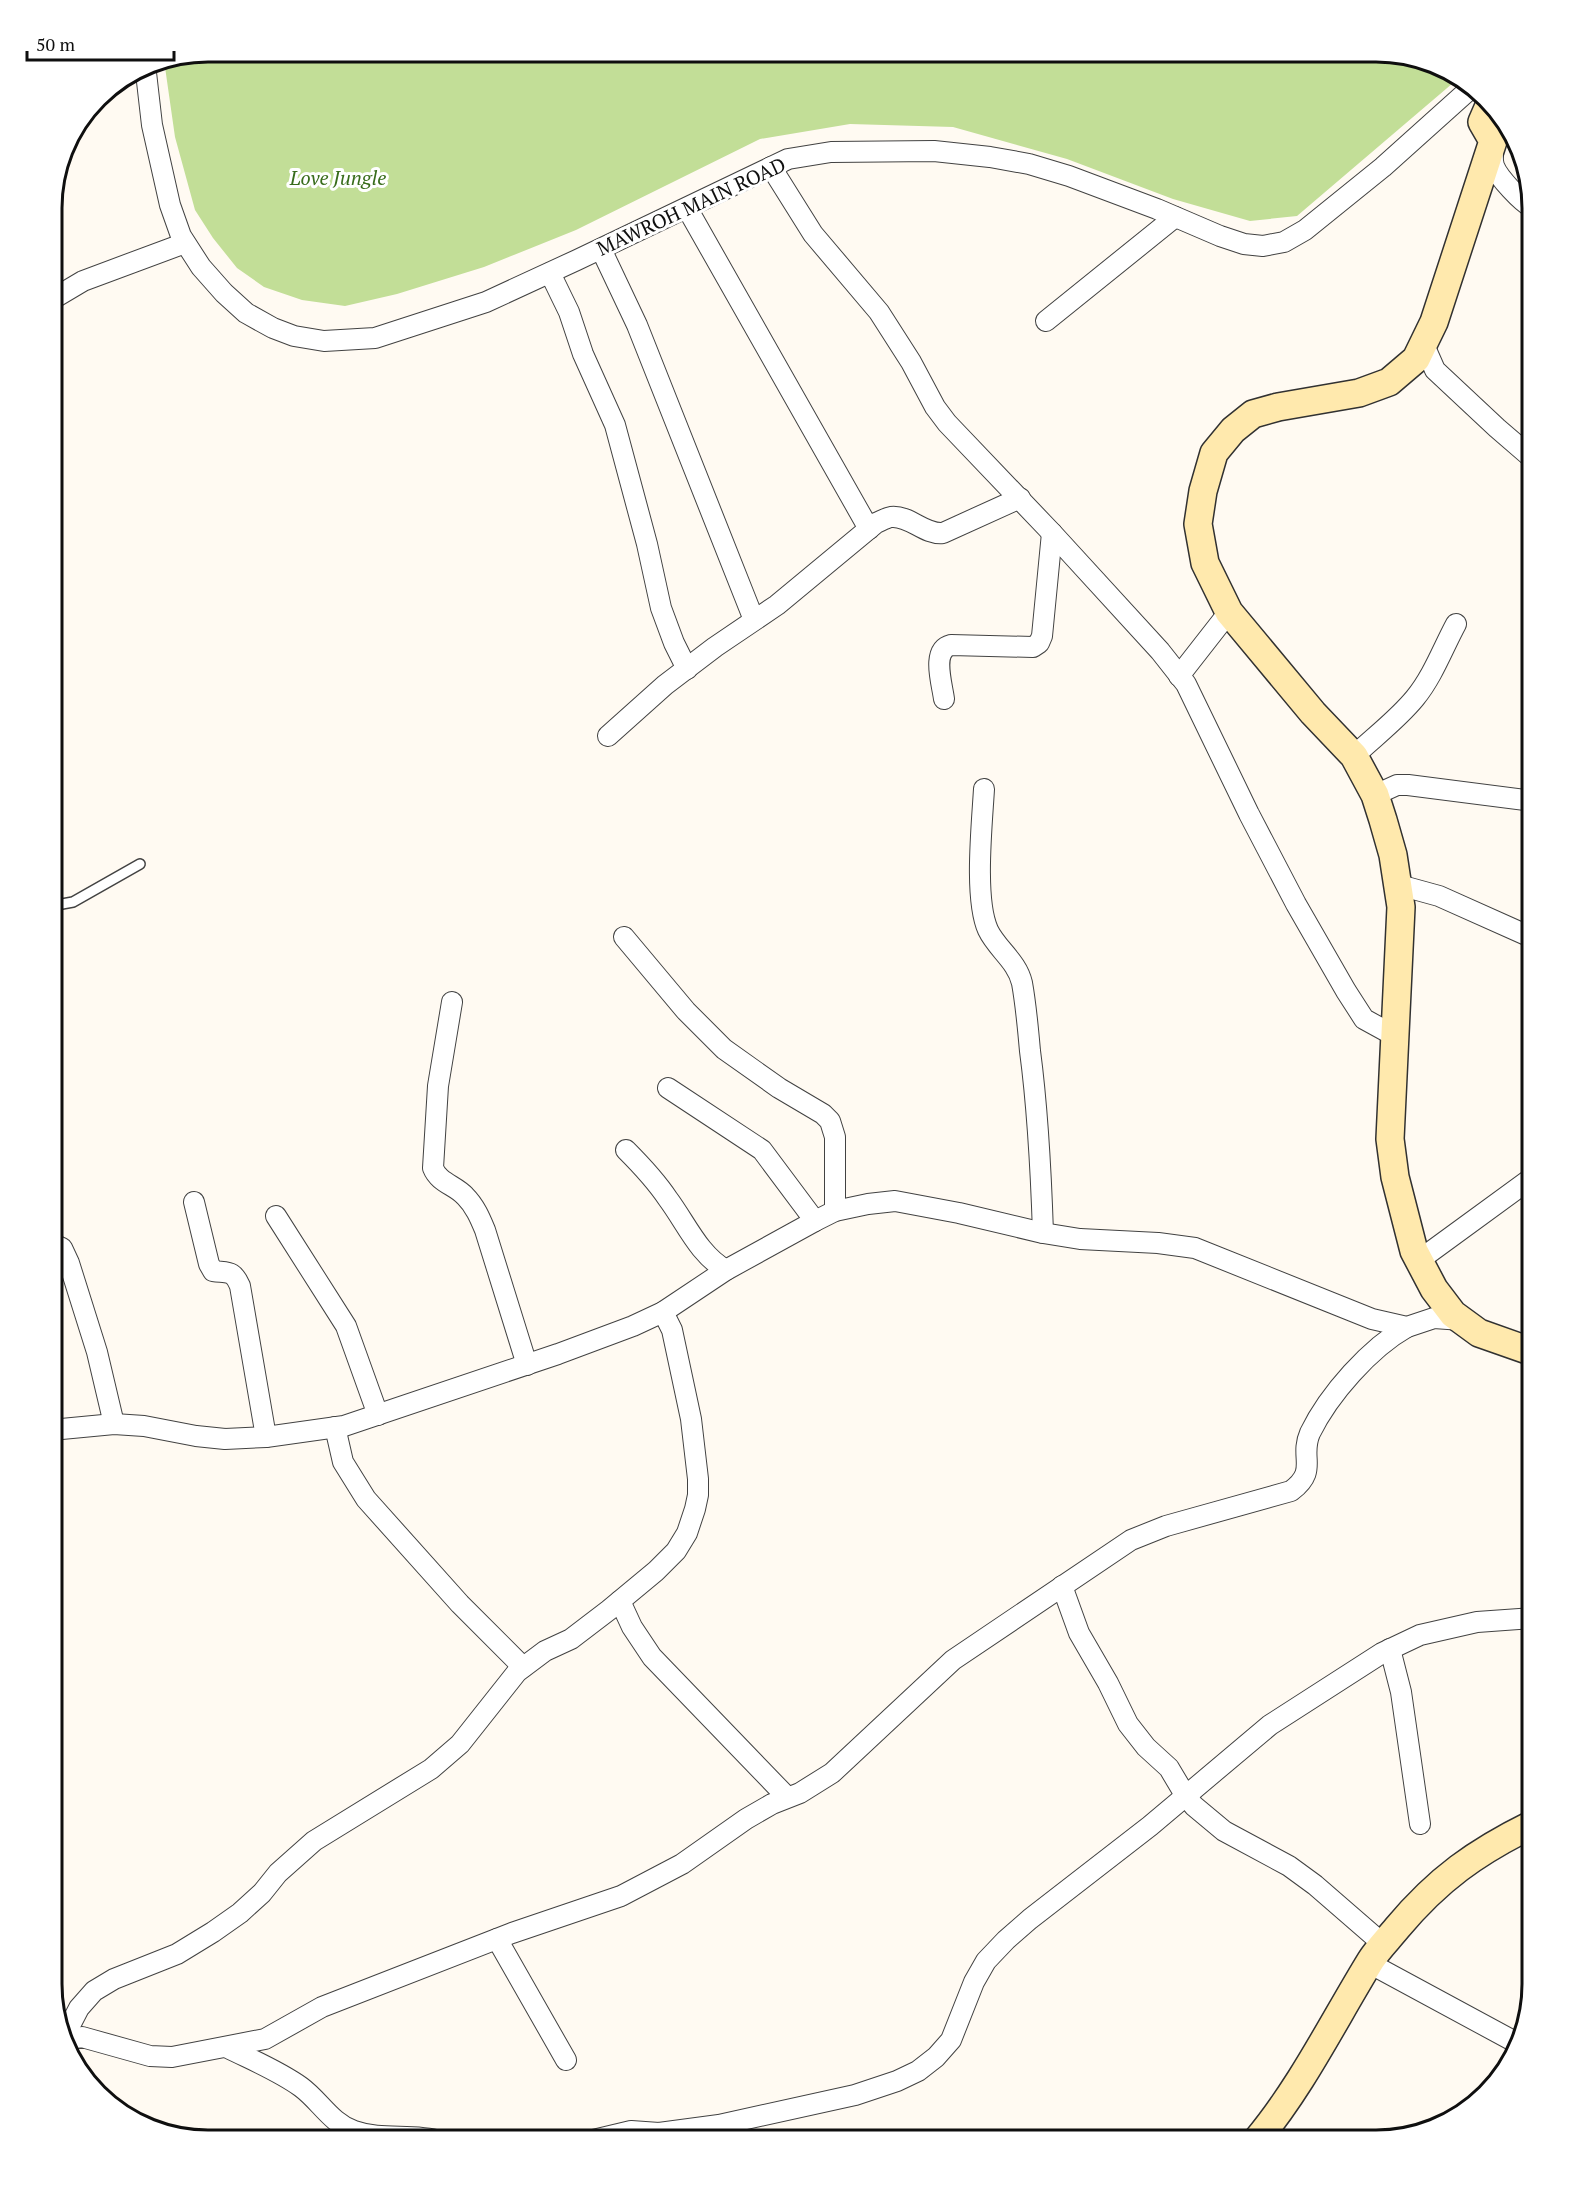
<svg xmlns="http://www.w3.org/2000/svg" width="1584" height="2192" font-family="'PT Serif',serif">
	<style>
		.forest { fill: #c2de97 }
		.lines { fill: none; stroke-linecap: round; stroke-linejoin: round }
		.lane-casing { stroke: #424242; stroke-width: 12 }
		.street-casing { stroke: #424242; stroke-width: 22 }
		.secondary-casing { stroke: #313131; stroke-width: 30 }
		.lane { stroke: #fff; stroke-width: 9 }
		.street { stroke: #fff; stroke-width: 20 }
		.secondary { stroke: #ffe9ad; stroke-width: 27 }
		.labels { text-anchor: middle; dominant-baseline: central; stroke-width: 6; stroke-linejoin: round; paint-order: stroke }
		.park-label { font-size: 20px; font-style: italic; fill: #386c1b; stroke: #fff }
		.street-label { font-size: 20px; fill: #0f0f0f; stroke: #fff }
		.rim { fill: none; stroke: #0f0f0f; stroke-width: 3 }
	</style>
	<rect width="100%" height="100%" fill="#fffaf2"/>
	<polygon class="forest" points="208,51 1386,51 1455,72 1460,77 1297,216 1250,221 1173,199 1067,159 953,127 850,124 760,139 576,230 484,267 397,294 345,306 302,300 264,287 237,268 213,238 195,210 175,137 164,60"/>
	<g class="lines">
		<defs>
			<polyline id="lane" points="51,906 73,902 140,864"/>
			<g id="street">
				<polyline points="145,64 152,125 170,205 181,236 201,267 224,293 246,313 273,328 294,336 324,341 375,338 486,302 577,260 788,159 831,152 934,151 990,157 1029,164 1069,176 1157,209 1220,236 1244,244 1263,246 1284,242 1305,230 1383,167 1471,88"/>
				<path d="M1493,146C1493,152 1492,160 1494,166C1498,177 1522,203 1533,208"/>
				<polyline points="771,167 813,234 879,312 911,362 935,407 947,423 1052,533 1160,651 1186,684 1249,814 1296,904 1346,991 1364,1019 1395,1036"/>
				<polyline points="687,208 869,529"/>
				<polyline points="601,249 637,325 754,620"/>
				<polyline points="550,273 569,312 583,354 615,425 647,544 661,608 674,643 687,669"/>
				<polyline points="51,300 83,281 185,243"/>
				<polyline points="1046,321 1175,217"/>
				<polyline points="1424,345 1435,370 1497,428 1533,459"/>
				<polyline points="1179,676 1229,612"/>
				<path d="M944,699C942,683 931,650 951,645L1033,647L1039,643L1042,636L1052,533"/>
				<path d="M608,736L665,685L715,647L777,605L876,523C881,521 886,518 891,517C910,515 924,535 943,533L1020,498"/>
				<path d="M1354,756C1374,737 1398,719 1415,698C1433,676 1443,648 1456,624"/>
				<path d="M984,789C982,824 974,899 988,930C997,949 1017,961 1022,983C1026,1005 1028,1028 1030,1051C1038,1111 1041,1172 1043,1233"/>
				<polyline points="1375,795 1397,785 1408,785 1533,801"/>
				<polyline points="1399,885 1439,896 1533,938"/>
				<polyline points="624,937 686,1011 724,1049 779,1088 823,1114 830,1121 835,1137 835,1211"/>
				<path d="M452,1002L438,1086L433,1168C439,1183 455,1185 465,1196C475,1206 480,1218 485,1230L527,1365"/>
				<polyline points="668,1088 762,1150 815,1221"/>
				<path d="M626,1150C641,1165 656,1181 668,1199C686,1223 699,1255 726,1270"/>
				<path d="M194,1202L209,1264L213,1271C229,1273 233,1270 240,1286L266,1437"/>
				<polyline points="276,1216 346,1326 378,1415"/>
				<polyline points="51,1243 62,1248 69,1263 97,1352 114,1424"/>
				<polyline points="1418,1261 1533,1177"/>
				<polyline points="335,1427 343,1462 366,1499 460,1604 523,1667"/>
				<polyline points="51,1430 114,1424 144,1426 196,1436 225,1439 266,1437 344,1426 558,1354 633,1326 663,1312 726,1270 815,1221 835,1211 868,1204 895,1201 959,1213 1043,1233 1080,1239 1158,1243 1195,1248 1372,1319 1407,1327 1434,1318 1462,1320"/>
				<polyline points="1062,1586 1079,1633 1108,1683 1128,1724 1146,1747 1169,1768 1185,1795 1194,1806 1224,1831 1289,1866 1315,1885 1383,1944"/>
				<polyline points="620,1601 632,1627 652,1657 787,1797"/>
				<polyline points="1390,1649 1401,1692 1420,1824"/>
				<polyline points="497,1939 566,2060"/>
				<polyline points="1369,1963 1517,2043"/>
				<polyline points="65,2035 79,2008 94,1991 114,1979 177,1954 213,1932 240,1913 262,1893 278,1873 314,1841 431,1769 460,1744 517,1672 545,1651 571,1639 609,1610 656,1571 676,1551 687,1533 695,1509 698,1495 698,1479 691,1419 672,1330 663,1312"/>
				<path d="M66,2040L82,2037L150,2056L172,2057L265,2039L322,2007L512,1933L621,1896L682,1864L746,1819L772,1804L800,1793L832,1773L953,1660L1131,1540L1166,1526L1291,1491C1319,1470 1299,1458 1310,1433C1329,1394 1370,1348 1407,1327"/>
				<path d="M228,2048C252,2060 279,2071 301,2087C320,2101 331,2123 354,2131C382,2141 412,2133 440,2141"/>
				<polyline points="589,2141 631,2131 659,2133 719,2125 855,2095 897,2081 918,2071 936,2057 951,2040 974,1982 986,1961 1006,1940 1030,1919 1150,1826 1270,1725 1382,1653 1420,1635 1477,1622 1533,1618"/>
			</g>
			<g id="secondary">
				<polyline points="1489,106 1482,122 1493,141 1434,322 1416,359 1389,382 1359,393 1278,407 1253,414 1233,430 1214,453 1203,491 1198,524 1205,563 1229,612 1313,713 1354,756 1375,795 1383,820 1393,855 1401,907 1390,1139 1395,1177 1414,1251 1434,1289 1453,1314 1479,1333 1533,1352"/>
				<path d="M1256,2141C1302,2086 1334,2020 1371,1960C1378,1949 1388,1939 1397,1928C1438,1879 1476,1852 1533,1824"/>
			</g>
		</defs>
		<use href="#lane" class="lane-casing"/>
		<use href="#street" class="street-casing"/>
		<use href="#secondary" class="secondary-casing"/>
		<use href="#lane" class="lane"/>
		<use href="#street" class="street"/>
		<use href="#secondary" class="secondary"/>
	</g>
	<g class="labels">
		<g class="park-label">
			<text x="338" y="177">Love Jungle</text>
		</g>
		<g class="street-label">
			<text transform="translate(691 206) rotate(-25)">MAWROH MAIN ROAD</text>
		</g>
	</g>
	<path d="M0 0H1584V2192H0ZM208 62H1376A146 146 0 0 1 1522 208V1984A146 146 0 0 1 1376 2130H208A146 146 0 0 1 62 1984V208A146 146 0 0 1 208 62Z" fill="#fff" fill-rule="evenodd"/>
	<path class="rim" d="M208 62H1376A146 146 0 0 1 1522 208V1984A146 146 0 0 1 1376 2130H208A146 146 0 0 1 62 1984V208A146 146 0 0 1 208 62Z"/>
	<path d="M27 51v9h147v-9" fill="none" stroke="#0f0f0f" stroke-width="3"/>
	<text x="36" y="51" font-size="18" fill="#0f0f0f" stroke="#ffffff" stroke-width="4.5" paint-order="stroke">50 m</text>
</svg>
